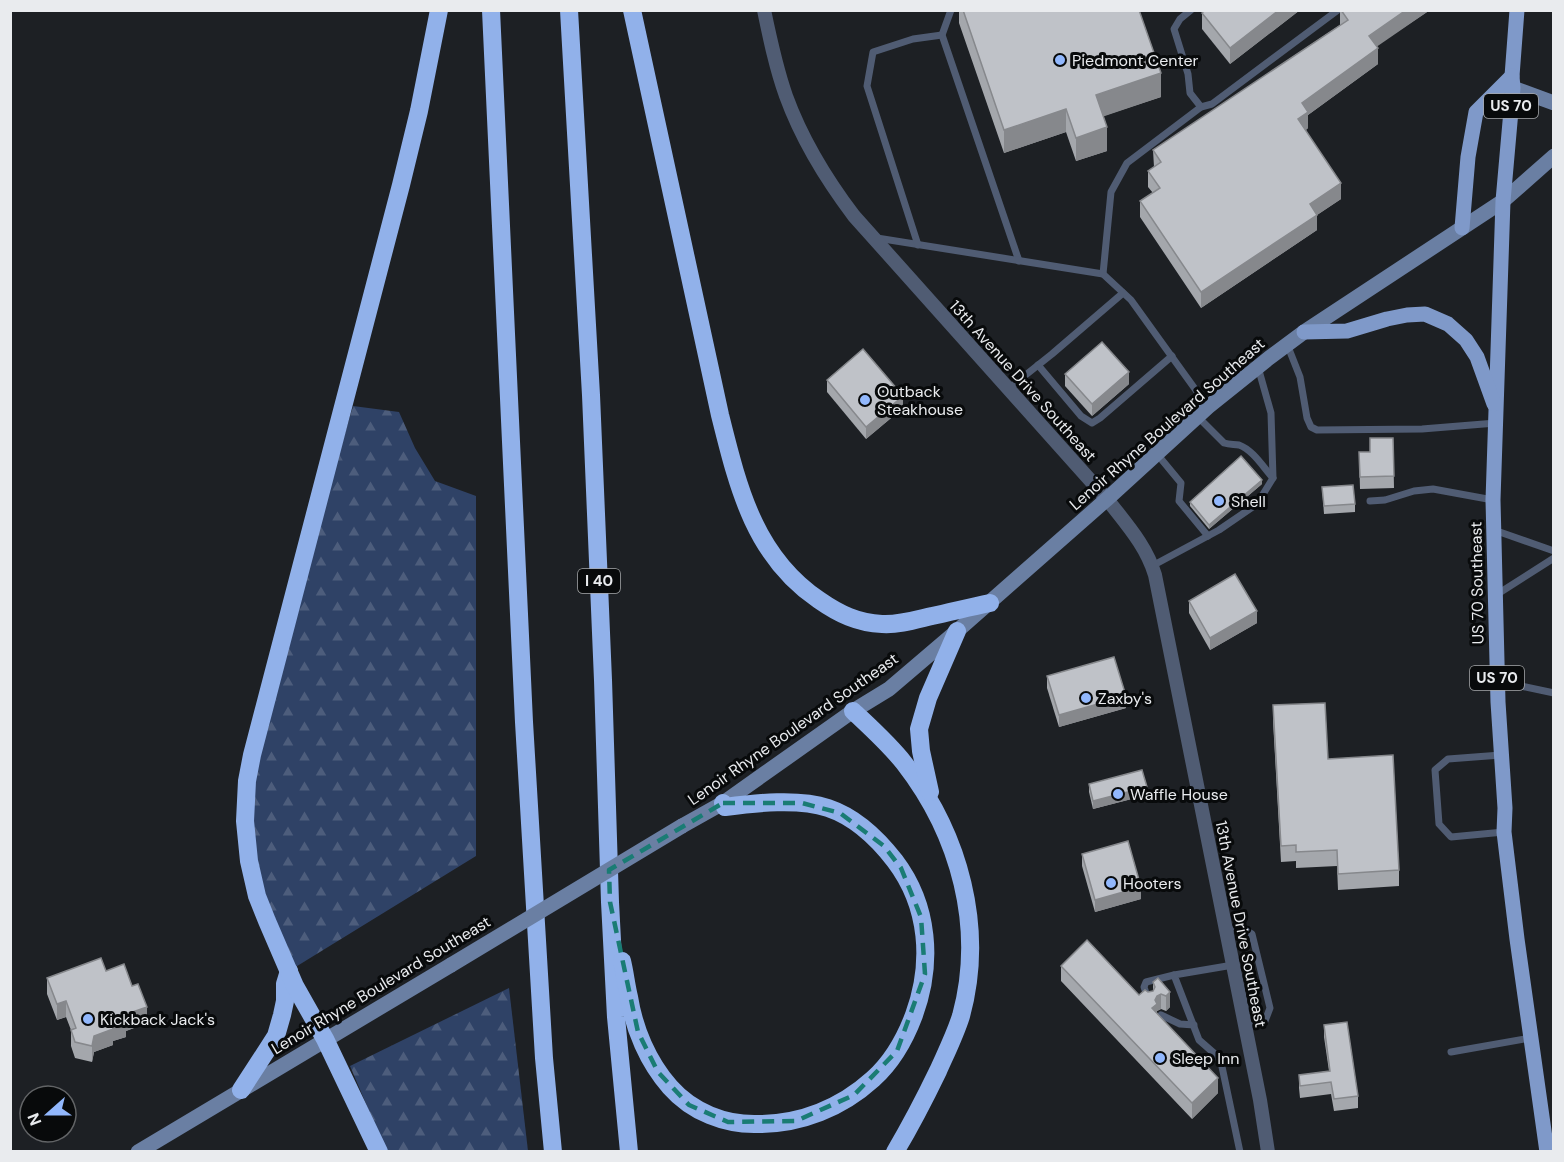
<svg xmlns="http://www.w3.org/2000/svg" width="1564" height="1162" font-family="'DM Sans',sans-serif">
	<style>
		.forest { fill: url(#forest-firs) }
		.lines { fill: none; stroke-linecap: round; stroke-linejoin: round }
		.service { stroke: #505c73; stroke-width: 7 }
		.minor { stroke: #505c73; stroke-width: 14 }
		.secondary { stroke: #6a7fa3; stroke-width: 15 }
		.primary { stroke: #7f99c9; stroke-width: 15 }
		.motorway { stroke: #91b1ea; stroke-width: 18 }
		.secondary-bridge { stroke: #6a7fa3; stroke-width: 15 }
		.wall { fill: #a4a7ac }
		.shaded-wall { fill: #86888c }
		.building { fill: #bfc2c8; stroke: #86888c; stroke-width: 1.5 }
		.marked { fill: none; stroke: #1a7c74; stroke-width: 4.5; stroke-dasharray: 12 8; stroke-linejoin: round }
		.poi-dot { fill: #92b8fd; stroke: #080a0b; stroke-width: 2 }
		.labels { text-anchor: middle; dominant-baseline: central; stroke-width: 6; stroke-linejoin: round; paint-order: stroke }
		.shield { fill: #080a0b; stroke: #a6a8aa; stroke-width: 1.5 }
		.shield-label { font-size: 15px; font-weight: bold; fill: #e9ebee }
		.poi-label { font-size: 16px; fill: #e9ebee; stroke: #080a0b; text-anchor: start }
		.street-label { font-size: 16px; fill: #e9ebee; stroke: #080a0b }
	</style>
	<defs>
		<pattern id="forest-firs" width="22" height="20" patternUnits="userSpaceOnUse" patternTransform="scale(1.5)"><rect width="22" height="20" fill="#2f4266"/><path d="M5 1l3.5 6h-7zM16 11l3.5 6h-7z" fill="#4d5d7c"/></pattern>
	</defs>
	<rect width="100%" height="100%" fill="#1d2024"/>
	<g class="forest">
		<polygon points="353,406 399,412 415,448 435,481 476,496 476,856 289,971 249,861 252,755"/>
		<polygon points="509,988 528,1151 386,1151 350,1066"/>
	</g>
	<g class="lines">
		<g class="service">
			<polyline points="951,10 942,35 1019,261"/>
			<polyline points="1191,10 1180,19 1174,29 1188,74 1190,93 1201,107"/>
			<polyline points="877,238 1103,274 1131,300 1208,407"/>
			<polyline points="918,245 867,86 873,52 913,39 942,35"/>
			<polyline points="1103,274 1111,192 1127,163 1201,107 1212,104 1338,10"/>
			<polyline points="1287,344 1300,377 1307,418 1311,427 1317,430 1422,429 1496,423"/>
			<polyline points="1038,365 1081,416 1092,423 1100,418 1172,356"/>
			<polyline points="1008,389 1052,354 1123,293"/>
			<path d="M1198,417L1224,443C1230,445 1234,444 1239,445C1253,450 1263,467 1273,478"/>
			<polyline points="1157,454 1181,483 1179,501 1208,536"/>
			<polyline points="1370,501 1385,500 1414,491 1433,489 1493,500"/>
			<polyline points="1494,530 1554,551"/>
			<polyline points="1152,566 1219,530 1257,504 1273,478 1271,413 1258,367"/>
			<polyline points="1496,595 1554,558"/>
			<polyline points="1497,681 1554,693"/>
			<polyline points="1501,755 1448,759 1435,770 1439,824 1451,837 1504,832"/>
			<polyline points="1226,930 1242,928 1252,934 1270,1008 1265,1021 1245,1028"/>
			<polyline points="1233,965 1174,975 1199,1040 1215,1054 1221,1062 1240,1152"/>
			<polyline points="1148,999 1144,987 1146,982 1174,975"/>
			<polyline points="1161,1015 1180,1024 1194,1025"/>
			<polyline points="1451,1052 1530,1038"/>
		</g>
		<path class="minor" d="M764,10C770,39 776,68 786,96C802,140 826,179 854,216L1107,499C1126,524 1146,545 1155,575L1260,1100L1268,1152"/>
		<g class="secondary">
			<polyline points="1513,88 1554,103"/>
			<polyline points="682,826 723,803 853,711 889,689 957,631 1107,499 1208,407 1269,358 1304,332 1503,201 1554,156"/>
			<polyline points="138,1152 451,965"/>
		</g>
		<g class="primary">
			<polyline points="1517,10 1512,76 1513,88 1503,201 1493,500 1498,702 1505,808 1504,832 1517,939 1547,1152"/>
			<polyline points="1462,228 1468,157 1476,112 1512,76"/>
			<polyline points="1304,332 1347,331 1387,319 1407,315 1425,314 1448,324 1466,340 1477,357 1494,404"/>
		</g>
		<g class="motorway">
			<polyline points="491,10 524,722 544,1058 553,1152"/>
			<polyline points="569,10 591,395 603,680 610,902 616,1017 629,1152"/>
			<path d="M632,10L720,415C738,487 754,556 819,600C839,614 858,623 882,624C899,625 915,620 932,616C951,612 970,607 990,603"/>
			<path d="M853,711C871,728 889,744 904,763C960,835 985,928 961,1016C955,1035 946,1053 938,1071C925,1098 911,1125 895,1152"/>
			<polyline points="930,792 921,751 919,729 928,698 957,631"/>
			<path d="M622,961C625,973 626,985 629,997C634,1029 648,1062 670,1087C692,1112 725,1125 758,1124C801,1124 841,1108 873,1079C892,1062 905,1039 914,1015C933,963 929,906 895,861C878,839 855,817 828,808C799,798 755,803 725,807L723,803"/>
			<polyline points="241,1090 276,1036 282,1015 285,1001 285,984 289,971"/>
			<polyline points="379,1152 325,1039 295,986 267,921 257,896 249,861 245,821 247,781 252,755 401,185 419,111 439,10"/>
		</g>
		<polyline class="secondary-bridge" points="451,965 682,826"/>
	</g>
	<g class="wall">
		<polygon points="959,10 1139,10 1161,97 1103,116 1107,151 1076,161 1066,132 1004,153 959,23"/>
		<polygon points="1300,10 1230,64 1202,29 1202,13"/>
		<polygon points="1340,10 1430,10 1376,46 1378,64 1308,115 1308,128 1306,130 1341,199 1317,215 1317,230 1201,308 1140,217 1140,201 1153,193 1148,187 1148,171 1154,167 1153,150 1340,25"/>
		<polygon points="1065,374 1129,384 1092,416 1065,386"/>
		<polygon points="827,380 903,408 866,439 827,392"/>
		<polygon points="1393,438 1394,488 1360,489 1359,452 1370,452"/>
		<polygon points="1262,484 1209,529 1190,506 1190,502"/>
		<polygon points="1322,487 1355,504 1355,512 1324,514"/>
		<polygon points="1189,601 1257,623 1210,650 1189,613"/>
		<polygon points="1047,676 1126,708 1059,727 1047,688"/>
		<polygon points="1273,705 1328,759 1399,870 1399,886 1338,890 1337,866 1296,868 1296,861 1281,862 1273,721"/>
		<polygon points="1089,784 1147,795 1093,809 1089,792"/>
		<polygon points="1082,854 1141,899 1095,912 1082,866"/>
		<polygon points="1061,966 1139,995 1153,991 1153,982 1170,992 1170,1007 1166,1011 1161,1009 1157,1011 1157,1014 1218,1093 1192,1119 1061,981"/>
		<polygon points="106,971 147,1023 126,1031 126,1037 113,1041 113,1045 94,1052 92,1062 75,1058 71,1046 71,1030 66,1017 57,1020 47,994 47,978"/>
		<polygon points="1324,1025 1358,1096 1358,1108 1334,1111 1331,1094 1300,1098 1299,1088 1299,1075 1329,1071 1324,1037"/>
	</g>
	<g class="shaded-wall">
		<polygon points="1279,10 1300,10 1230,64 1230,48"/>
		<polygon points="1406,10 1430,10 1369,52 1369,36"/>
		<polygon points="1378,48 1378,64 1308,115 1308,128 1298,135 1298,119 1302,103"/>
		<polygon points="1161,73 1161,97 1096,119 1096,95"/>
		<polygon points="1066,109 1066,132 1004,153 1004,130"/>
		<polygon points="1107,127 1107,151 1076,161 1076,138"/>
		<polygon points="1341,183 1341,199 1317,215 1317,230 1201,308 1201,292 1310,204"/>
		<polygon points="1129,372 1129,384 1092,416 1092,404"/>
		<polygon points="903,396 903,408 866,439 866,427"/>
		<polygon points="1262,480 1262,484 1209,529 1209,525"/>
		<polygon points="1257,611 1257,623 1210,650 1210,638"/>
		<polygon points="1126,696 1126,708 1059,727 1059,715"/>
		<polygon points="1147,787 1147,795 1093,809 1093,801"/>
		<polygon points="1141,887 1141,899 1095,912 1095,900"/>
		<polygon points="1170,992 1170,1007 1166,1011 1166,996"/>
		<polygon points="1161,994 1161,1009 1157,1011 1157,1019 1152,1008 1157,996"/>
		<polygon points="66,1001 66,1017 57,1020 57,1004"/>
		<polygon points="147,1007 147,1023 126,1031 126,1037 113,1041 113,1045 94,1052 92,1062 92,1046 94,1036 112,1026 124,1015"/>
		<polygon points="1218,1078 1218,1093 1192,1119 1192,1103"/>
	</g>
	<g class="building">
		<polygon points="963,10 1139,10 1161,73 1096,95 1107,127 1076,138 1066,109 1004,130"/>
		<polygon points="1205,10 1279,10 1230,48 1202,13"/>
		<polygon points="1341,10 1406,10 1369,36 1378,48 1302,103 1308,112 1298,119 1341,183 1310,204 1317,215 1201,292 1140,201 1160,188 1148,171 1161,162 1153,150 1348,20"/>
		<polygon points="1102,342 1129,372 1092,404 1065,374"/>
		<polygon points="863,349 903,396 866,427 827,380"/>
		<polygon points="1370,438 1393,438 1394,476 1360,477 1359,452 1370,452"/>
		<polygon points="1241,456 1262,480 1209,525 1190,502"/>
		<polygon points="1353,485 1355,504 1324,506 1322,487"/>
		<polygon points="1235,574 1257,611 1210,638 1189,601"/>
		<polygon points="1114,657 1126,696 1059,715 1047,676"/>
		<polygon points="1325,703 1328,759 1393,755 1399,870 1338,874 1337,850 1296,852 1296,845 1281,846 1273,705"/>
		<polygon points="1142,770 1147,787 1093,801 1089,784"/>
		<polygon points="1128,841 1141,887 1095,900 1082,854"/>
		<polygon points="1087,940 1139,995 1145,990 1148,992 1153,991 1155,987 1153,982 1158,978 1170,992 1166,996 1161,994 1157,996 1155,1000 1157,1004 1152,1008 1218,1078 1192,1103 1061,966"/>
		<polygon points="101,958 106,971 124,964 132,986 138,984 147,1007 124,1015 126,1021 112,1026 113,1029 94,1036 92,1046 75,1042 71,1030 76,1028 66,1001 57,1004 47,978"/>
		<polygon points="1347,1022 1358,1096 1334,1099 1331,1082 1300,1086 1299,1075 1330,1071 1324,1025"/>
	</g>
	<path class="marked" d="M723,803H802L840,813L884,846L901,868L921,917L925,974L897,1051L854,1095L796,1121L728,1122L689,1105L658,1072L638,1032L610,902L609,870Z"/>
	<g class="poi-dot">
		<circle cx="1060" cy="60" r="6"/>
		<circle cx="865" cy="400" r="6"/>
		<circle cx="1219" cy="501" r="6"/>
		<circle cx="1086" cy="698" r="6"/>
		<circle cx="1118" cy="794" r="6"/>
		<circle cx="1111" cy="883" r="6"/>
		<circle cx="88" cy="1019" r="6"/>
		<circle cx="1160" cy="1058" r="6"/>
	</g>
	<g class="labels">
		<g class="shield">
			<rect x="1484" y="94" width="54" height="24" rx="4.5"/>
			<rect x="578" y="569" width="42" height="24" rx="4.5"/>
			<rect x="1470" y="666" width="54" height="24" rx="4.5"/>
		</g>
		<g class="shield-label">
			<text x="1511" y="106">US 70</text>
			<text x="599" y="581">I 40</text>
			<text x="1497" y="678">US 70</text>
		</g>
		<g class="poi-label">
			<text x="1072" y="60">Piedmont Center</text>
			<text x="877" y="391">Outback<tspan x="877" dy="18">Steakhouse</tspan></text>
			<text x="1231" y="501">Shell</text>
			<text x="1098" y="698">Zaxby's</text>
			<text x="1130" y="794">Waffle House</text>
			<text x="1123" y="883">Hooters</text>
			<text x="100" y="1019">Kickback Jack's</text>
			<text x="1172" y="1058">Sleep Inn</text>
		</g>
		<g class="street-label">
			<text transform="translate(1023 381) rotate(48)">13th Avenue Drive Southeast</text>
			<text transform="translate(1167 424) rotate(-41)">Lenoir Rhyne Boulevard Southeast</text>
			<text transform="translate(1477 583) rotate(-91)">US 70 Southeast</text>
			<text transform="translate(793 729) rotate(-35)">Lenoir Rhyne Boulevard Southeast</text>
			<text transform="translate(1241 924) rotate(79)">13th Avenue Drive Southeast</text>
			<text transform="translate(381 985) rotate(-31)">Lenoir Rhyne Boulevard Southeast</text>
		</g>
	</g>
	<rect width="1564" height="1162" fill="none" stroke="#e9ebee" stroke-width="24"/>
	<g transform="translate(48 1114) rotate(249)"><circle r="28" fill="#080a0b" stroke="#626466" stroke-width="1.5"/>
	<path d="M0-4.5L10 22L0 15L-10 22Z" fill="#92b8fd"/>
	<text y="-9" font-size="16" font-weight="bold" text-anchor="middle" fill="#e9ebee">N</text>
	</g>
</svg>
